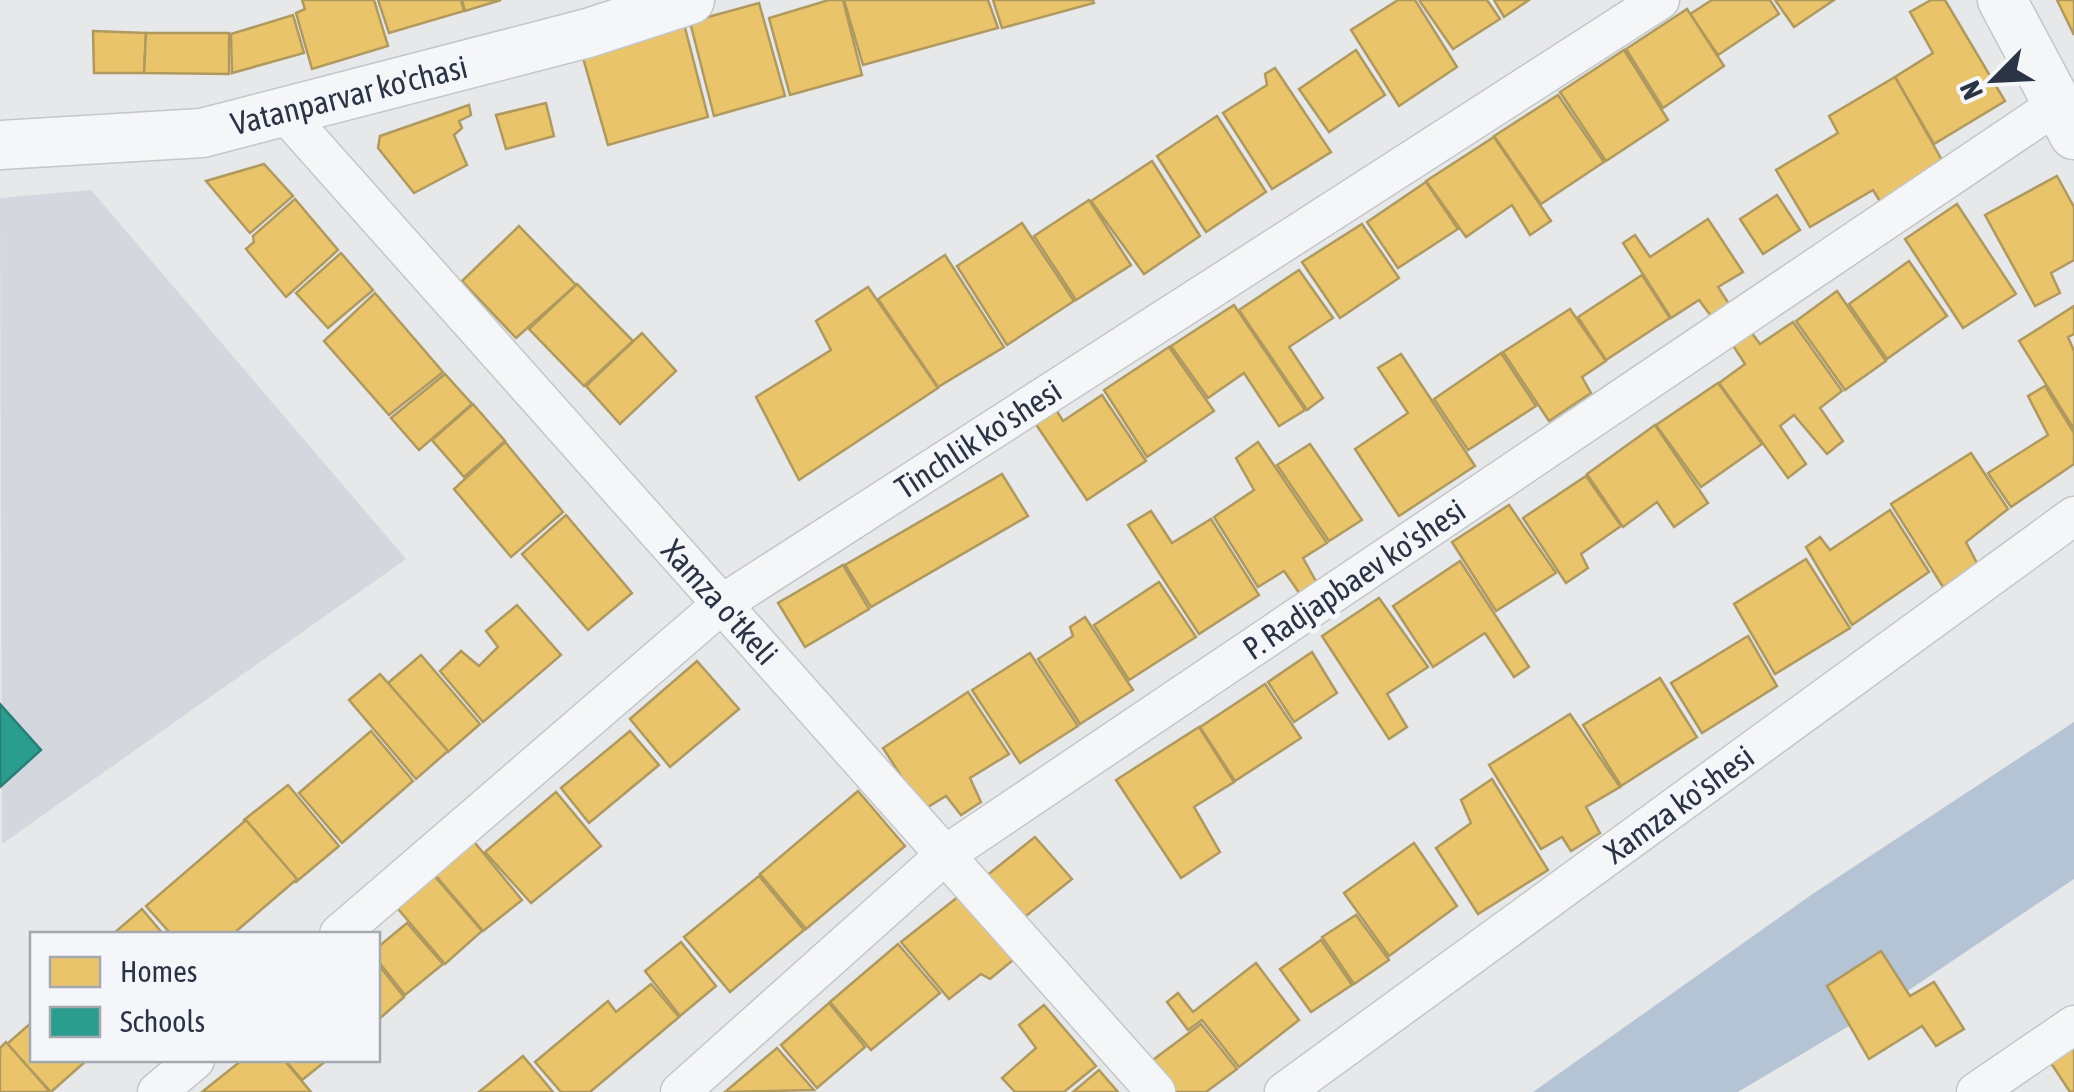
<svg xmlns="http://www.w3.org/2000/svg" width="2074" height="1092" font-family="'Asap Condensed',sans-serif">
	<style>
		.built { fill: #d4d7dd }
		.water { fill: #b4c4d5 }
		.homes { fill: #e9c46a; stroke: #b0995f; stroke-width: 2.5 }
		.schools { fill: #2a9d8f; stroke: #2a7e79; stroke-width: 2.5 }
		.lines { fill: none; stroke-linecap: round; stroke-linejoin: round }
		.minor-casing { stroke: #c4c6c8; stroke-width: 41 }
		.tertiary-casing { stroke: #c4c6c8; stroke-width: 51 }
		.minor { stroke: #f5f6f7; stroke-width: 38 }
		.tertiary { stroke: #f5f6f7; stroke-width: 48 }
		.labels { text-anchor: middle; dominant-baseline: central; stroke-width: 10; stroke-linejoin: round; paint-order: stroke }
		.street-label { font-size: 32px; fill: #2b3445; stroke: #f4f6f9 }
	</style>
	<rect width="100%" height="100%" fill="#e6e8ea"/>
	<polygon class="built" points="91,190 406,559 2,844 0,198"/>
	<polygon class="water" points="2074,722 2074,879 1906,992 1738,1092 1533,1092 1811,895"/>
	<g class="homes">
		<polygon points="302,0 374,0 388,46 312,69 296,13 305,9"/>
		<polygon points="378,0 461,0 464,11 389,33"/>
		<polygon points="462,0 501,0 465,11"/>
		<polygon points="829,0 843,0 862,75 790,95 769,18"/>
		<polygon points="844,0 988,0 998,28 863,65"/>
		<polygon points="993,0 1093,0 1094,3 1002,28"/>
		<polygon points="1398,0 1415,0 1457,67 1399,106 1351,30"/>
		<polygon points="1419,0 1487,0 1500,19 1453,49"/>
		<polygon points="1494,0 1529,0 1504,17"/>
		<polygon points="1712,0 1770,0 1779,14 1718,55 1690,14"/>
		<polygon points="1775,0 1834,0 1794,27"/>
		<polygon points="1931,0 1945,0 2005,101 1934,144 1895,77 1933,53 1910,12"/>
		<polygon points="2057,0 2074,0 2074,35"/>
		<polygon points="759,3 785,96 714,116 690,22"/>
		<polygon points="1687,9 1724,66 1663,108 1626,49"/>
		<polygon points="293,15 304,53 232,73 231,34"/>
		<polygon points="684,24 708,117 608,145 581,51"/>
		<polygon points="93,31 146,33 144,73 94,73"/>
		<polygon points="146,33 229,33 229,74 144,73"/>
		<polygon points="1356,50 1385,95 1329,132 1299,89"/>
		<polygon points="1624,50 1668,120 1606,161 1560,92"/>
		<polygon points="1275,68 1331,152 1272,189 1223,113 1267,85 1265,74"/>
		<polygon points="1895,77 1943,162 1901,187 1904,195 1884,208 1873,190 1810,227 1776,170 1838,133 1829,116"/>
		<polygon points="1558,95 1604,162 1541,204 1494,136"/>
		<polygon points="546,103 554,136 506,149 496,115"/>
		<polygon points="469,105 471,115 459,121 462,128 454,135 467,165 414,193 378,148 380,136"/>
		<polygon points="1217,116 1266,192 1206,232 1157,156"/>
		<polygon points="1494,137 1551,221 1530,235 1512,205 1466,237 1426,181"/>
		<polygon points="1152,161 1200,236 1144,274 1091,201"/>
		<polygon points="264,164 293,196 250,233 206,181"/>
		<polygon points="2057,176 2074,207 2074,260 2051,273 2060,293 2035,306 1985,215"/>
		<polygon points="1426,182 1458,229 1398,268 1367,222"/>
		<polygon points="1777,195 1800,230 1763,254 1740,219"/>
		<polygon points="295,199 338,250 286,297 246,249 254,242 253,236"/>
		<polygon points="1089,200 1131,265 1076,300 1034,236"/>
		<polygon points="1957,204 2016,294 1963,328 1905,239"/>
		<polygon points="1708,219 1743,272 1718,287 1729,304 1711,316 1699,300 1671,318 1623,243 1635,235 1650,257"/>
		<polygon points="1022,223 1074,301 1007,345 957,266"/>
		<polygon points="1362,224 1399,278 1340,318 1302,262"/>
		<polygon points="519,226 576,285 516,338 462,281"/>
		<polygon points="341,253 373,290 328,328 296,293"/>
		<polygon points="945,255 1004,347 938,387 878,299"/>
		<polygon points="1909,261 1947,316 1887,359 1849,304"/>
		<polygon points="1299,270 1333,318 1289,347 1323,398 1307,410 1239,310"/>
		<polygon points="1642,275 1670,318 1606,360 1578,317"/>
		<polygon points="577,284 633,341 584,386 529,329"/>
		<polygon points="868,287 938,388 799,480 756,397 831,350 816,321"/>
		<polygon points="1837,291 1886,361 1845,390 1796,321"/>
		<polygon points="375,293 443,372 389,415 324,341"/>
		<polygon points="1234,305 1305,410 1279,426 1244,373 1208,398 1171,346"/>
		<polygon points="2074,306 2074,334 2068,337 2074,351 2074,429 2019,341"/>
		<polygon points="1570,309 1606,361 1582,377 1591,393 1549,421 1503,352"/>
		<polygon points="1793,322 1842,391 1820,408 1843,441 1827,454 1794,415 1780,426 1806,464 1788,478 1719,383 1745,364 1732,344 1751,332 1760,344"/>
		<polygon points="642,333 676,371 620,424 586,386"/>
		<polygon points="1169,347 1214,411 1147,457 1104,390"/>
		<polygon points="1501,353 1536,406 1468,450 1434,399"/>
		<polygon points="1401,354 1475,466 1399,516 1355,449 1408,413 1378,368"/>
		<polygon points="445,374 472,404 419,450 391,418"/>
		<polygon points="1718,383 1762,444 1701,487 1656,425"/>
		<polygon points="2045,386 2074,433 2074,464 2011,507 1988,473 2048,435 2028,396"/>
		<polygon points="1102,395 1146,461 1087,500 1029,414 1050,400 1063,421"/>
		<polygon points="473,404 505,441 464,477 432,440"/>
		<polygon points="1655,425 1708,503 1674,527 1657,502 1623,527 1587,474"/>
		<polygon points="505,442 563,512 511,557 454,489"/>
		<polygon points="1258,442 1327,543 1303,558 1317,583 1300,594 1284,571 1258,587 1214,517 1254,490 1236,458"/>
		<polygon points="1310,444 1362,520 1329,541 1277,465"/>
		<polygon points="1971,453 2008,509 1966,542 1978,565 1943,587 1891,504"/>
		<polygon points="1002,474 1028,516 871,607 845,565"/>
		<polygon points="1586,476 1621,526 1581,554 1588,568 1566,583 1523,518"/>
		<polygon points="1509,505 1556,573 1496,611 1452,542"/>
		<polygon points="1890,510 1929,572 1852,625 1806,547 1820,537 1830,550"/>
		<polygon points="1151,511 1172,543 1211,519 1259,595 1199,634 1128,525"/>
		<polygon points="566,515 632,593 588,630 522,554"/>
		<polygon points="1806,559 1850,628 1775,674 1734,604"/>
		<polygon points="1460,561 1529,667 1514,677 1485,633 1433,667 1393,606"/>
		<polygon points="843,565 869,609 805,647 778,603"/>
		<polygon points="1159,582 1196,637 1129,680 1094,625"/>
		<polygon points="1379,598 1428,667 1387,694 1407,727 1389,739 1322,636"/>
		<polygon points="517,605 561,655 483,722 440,671 461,651 479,666 498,647 486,631"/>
		<polygon points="1085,617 1133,690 1080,724 1038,659 1073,636 1070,627"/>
		<polygon points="1748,636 1777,686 1702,733 1671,683"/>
		<polygon points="1312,652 1337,693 1294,722 1268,682"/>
		<polygon points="1030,653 1078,726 1020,763 972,690"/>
		<polygon points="421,655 480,724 448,752 388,683"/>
		<polygon points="697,661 739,709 670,767 630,719"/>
		<polygon points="380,674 448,751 416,779 349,700"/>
		<polygon points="1660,678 1697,737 1621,786 1583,725"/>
		<polygon points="1265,684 1301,738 1235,781 1200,727"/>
		<polygon points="968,692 1009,754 970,778 981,802 961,815 946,796 923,810 883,748"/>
		<polygon points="1570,714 1620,787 1586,807 1600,833 1571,851 1562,837 1541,849 1489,765"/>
		<polygon points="1199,727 1234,782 1194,807 1220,852 1181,878 1116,780"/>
		<polygon points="371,731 413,781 342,843 299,793"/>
		<polygon points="630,731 659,765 589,823 561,788"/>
		<polygon points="1492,779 1548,870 1478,914 1436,848 1471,823 1461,800"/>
		<polygon points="288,785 339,846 296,882 244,820"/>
		<polygon points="858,791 905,846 806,929 760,874"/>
		<polygon points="556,792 601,846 531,903 485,852"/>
		<polygon points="246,820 297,879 233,934 171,934 146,906"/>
		<polygon points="1035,837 1072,879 1016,924 980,881"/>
		<polygon points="471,838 522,900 483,931 431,870"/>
		<polygon points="1414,843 1457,906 1389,956 1344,893"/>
		<polygon points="430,871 482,931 445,964 393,903"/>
		<polygon points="759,876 804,930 730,992 684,937"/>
		<polygon points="959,896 1013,960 990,979 981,974 949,999 901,942"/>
		<polygon points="142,909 163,934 113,934"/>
		<polygon points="1356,915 1389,960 1354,984 1322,937"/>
		<polygon points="407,923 443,964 405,995 378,961 378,947"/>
		<polygon points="1321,940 1352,985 1311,1012 1280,969"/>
		<polygon points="681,942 716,986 680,1016 645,971"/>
		<polygon points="898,944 940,993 871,1050 830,1002"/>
		<polygon points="1881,951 1910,996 1934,982 1964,1029 1936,1046 1922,1026 1869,1059 1827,986"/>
		<polygon points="1256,963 1299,1020 1239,1067 1202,1020 1188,1030 1167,1002 1178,993 1193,1012"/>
		<polygon points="378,964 404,997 378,1020"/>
		<polygon points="651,984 679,1017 590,1092 561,1092 535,1062 608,1001 616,1012"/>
		<polygon points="829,1003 865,1047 817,1088 781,1045"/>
		<polygon points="1044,1005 1096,1066 1064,1092 1015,1092 1002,1078 1036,1048 1019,1025"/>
		<polygon points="32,1022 32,1060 87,1060 51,1092 7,1044"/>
		<polygon points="1201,1024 1237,1069 1206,1092 1160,1092 1142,1068"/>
		<polygon points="6,1042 50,1092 0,1092 0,1048"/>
		<polygon points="2074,1043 2074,1092 2070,1092 2049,1060"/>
		<polygon points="777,1048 814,1090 725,1092"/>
		<polygon points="523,1056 553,1092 479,1092"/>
		<polygon points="242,1060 284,1060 311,1092 202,1092"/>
		<polygon points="285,1060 327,1060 302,1080"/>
		<polygon points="1099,1070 1118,1092 1073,1092"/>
	</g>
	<polygon class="schools" points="0,704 41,750 0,787"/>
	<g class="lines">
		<defs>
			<g id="minor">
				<polyline points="284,112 1156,1092"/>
				<polyline points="339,934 722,604 1660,0"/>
				<polyline points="157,1092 195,1060"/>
				<polyline points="680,1092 945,855 2058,104"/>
				<polyline points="1284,1092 2074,516"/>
				<polyline points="1976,1092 2074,1025"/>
			</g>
			<g id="tertiary">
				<polyline points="2002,0 2074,135"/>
				<polyline points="0,145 202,133 588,33 690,0"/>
			</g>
		</defs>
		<use href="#minor" class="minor-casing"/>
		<use href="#tertiary" class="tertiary-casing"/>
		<use href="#minor" class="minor"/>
		<use href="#tertiary" class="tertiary"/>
	</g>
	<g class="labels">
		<g class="street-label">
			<text transform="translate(349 95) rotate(-14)">Vatanparvar ko'chasi</text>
			<text transform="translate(978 439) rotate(-33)">Tinchlik ko'shesi</text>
			<text transform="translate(1354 579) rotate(-34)">P. Radjapbaev ko'shesi</text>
			<text transform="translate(720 602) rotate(48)">Xamza o'tkeli</text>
			<text transform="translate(1679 804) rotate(-36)">Xamza ko'shesi</text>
		</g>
	</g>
	<rect x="30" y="932" width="350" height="130" fill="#f4f6f9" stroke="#a4a8b1" stroke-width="2.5"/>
	<rect x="50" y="957" width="50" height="30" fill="#e9c46a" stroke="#a4a8b1" stroke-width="2.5"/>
	<text x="120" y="982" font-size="30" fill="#2b3445">Homes</text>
	<rect x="50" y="1007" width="50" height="30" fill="#2a9d8f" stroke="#a4a8b1" stroke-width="2.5"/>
	<text x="120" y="1032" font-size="30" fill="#2b3445">Schools</text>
	<g transform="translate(1994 80) rotate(246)" stroke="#f4f6f9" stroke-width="8" paint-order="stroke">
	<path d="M0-8L18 38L0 25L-18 38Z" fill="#2b3445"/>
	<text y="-15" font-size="28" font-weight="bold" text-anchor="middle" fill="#2b3445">N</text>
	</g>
</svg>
